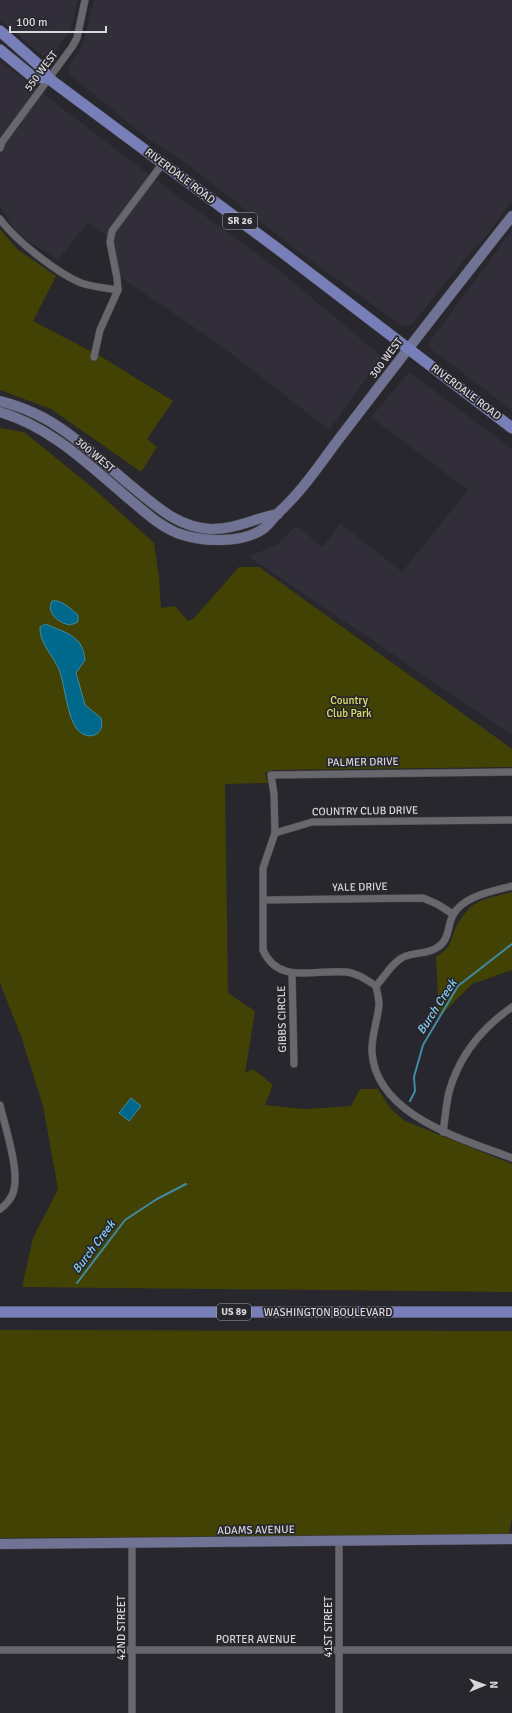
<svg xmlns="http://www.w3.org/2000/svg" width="512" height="1713" font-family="Signika,sans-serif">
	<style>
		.built { fill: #312e3a }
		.green { fill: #414204 }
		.water { fill: #00698b; stroke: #418aa3 }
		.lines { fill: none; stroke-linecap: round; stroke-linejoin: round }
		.stream { stroke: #418aa3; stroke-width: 2 }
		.street-casing { stroke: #454448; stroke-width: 8 }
		.secondary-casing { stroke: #454448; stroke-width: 11 }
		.primary-casing { stroke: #454448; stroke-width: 12 }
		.street { stroke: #68676e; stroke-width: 7 }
		.secondary { stroke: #707393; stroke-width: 10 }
		.primary { stroke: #777eb8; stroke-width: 11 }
		.labels { text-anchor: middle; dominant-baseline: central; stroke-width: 3.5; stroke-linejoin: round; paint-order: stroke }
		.shield { fill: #28272d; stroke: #a3a2a7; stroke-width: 1 }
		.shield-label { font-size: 10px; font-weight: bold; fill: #d8d7db }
		.street-label { font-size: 11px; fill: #d8d7db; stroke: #28272d }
		.park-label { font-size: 11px; fill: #dee262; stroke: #28272d }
		.water-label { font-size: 12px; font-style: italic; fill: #83cff2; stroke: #28272d }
	</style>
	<rect width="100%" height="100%" fill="#28272d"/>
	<g class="built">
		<polygon points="0,0 78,0 71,30 53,54 46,57 38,52 0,20"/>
		<polygon points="94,0 512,0 512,201 481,242 477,244 412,324 406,327 402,326 299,252 183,161 151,141 70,75 68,68 83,44"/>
		<polygon points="0,61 180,198 275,267 376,352 381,358 329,430 219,344 120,277 113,241 88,222 58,260 27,240 14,228 0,206"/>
		<polygon points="512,230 512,410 431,349 429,343"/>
		<polygon points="409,372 512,449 512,735 248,556 275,546 296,526 323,547 340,523 402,572 468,490 371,417"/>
	</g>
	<g class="green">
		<polygon points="0,229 17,249 56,276 33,321 100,356 173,401 147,439 157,447 141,472 51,409 0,390"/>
		<polygon points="0,428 24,432 92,487 154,543 159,577 161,608 175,606 188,621 194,618 239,567 259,567 512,749 512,767 272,770 265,773 268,783 225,784 228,993 255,1011 245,1073 253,1069 273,1085 265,1105 305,1109 351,1106 360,1089 378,1089 391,1109 405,1121 512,1164 512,1292 22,1287 33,1238 58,1189 43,1106 22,1039 0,983"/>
		<path d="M512,892V970L472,984L439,1017L436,956C451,949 450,941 456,927C460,919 467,910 473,905C480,899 502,895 512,892Z"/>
		<polygon points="0,1330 512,1331 512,1518 509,1534 0,1538"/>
	</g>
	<g class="water">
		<path d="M52,601C61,599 71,609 78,615V622L70,625C59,623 46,614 52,601Z"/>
		<path d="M46,624C65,633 83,635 85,660L76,673L85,705L101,718C106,737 86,741 77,729C67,716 65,687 60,672C55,657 39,644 40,627Z"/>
		<polygon points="131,1098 141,1106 129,1121 119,1113"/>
	</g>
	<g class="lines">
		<g class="stream">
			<polyline points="410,1101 415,1091 414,1077 423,1045 458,986 512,944"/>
			<polyline points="77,1283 125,1220 157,1199 186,1184"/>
		</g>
		<defs>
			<g id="street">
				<polyline points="0,148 2,142 72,47 77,38 85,0"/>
				<path d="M0,219C15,240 57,273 81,283C93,287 105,288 118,290"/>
				<polyline points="94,357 100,330 118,290 117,278 110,242 112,231 163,163"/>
				<path d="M512,772L271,775L274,794L275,833L263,868V950C278,985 315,969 346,972C357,973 367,980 376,986C377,992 379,998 379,1004C378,1020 371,1036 372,1052C376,1116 463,1139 512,1158"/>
				<polyline points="275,833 312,822 512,820"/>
				<polyline points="263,900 423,898 437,904 453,914"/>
				<polyline points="292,973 294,1064"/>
				<path d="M376,986C385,976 394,960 406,956C417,952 429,954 438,947C450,939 447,926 453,915C463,896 493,891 512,886"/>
				<path d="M0,1105C5,1127 19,1168 14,1189C13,1197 6,1205 0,1209"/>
				<path d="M443,1132C445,1119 446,1105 449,1092C459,1056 482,1028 512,1007"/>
				<polyline points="339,1541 339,1713"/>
				<polyline points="132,1543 132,1713"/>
				<polyline points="0,1650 512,1650"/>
			</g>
			<g id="secondary">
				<path d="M0,401C24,407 46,417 66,432C88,448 108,466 129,484C154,504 176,527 210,529C234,530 255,518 278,514"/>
				<path d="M0,412C51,427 89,465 128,498C144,511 158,525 177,533C201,542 241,544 263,529C269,525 273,518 278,513C304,490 323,459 345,431C400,359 456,287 512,216"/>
				<polyline points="0,1544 512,1539"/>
			</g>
			<g id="primary">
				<polyline points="0,31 41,67 48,78 282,252 512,428"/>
				<polyline points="0,50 33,77 48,78"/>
				<polyline points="0,1312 512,1312"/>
			</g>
		</defs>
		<use href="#street" class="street-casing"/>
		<use href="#secondary" class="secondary-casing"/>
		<use href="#primary" class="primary-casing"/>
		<use href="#street" class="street"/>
		<use href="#secondary" class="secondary"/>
		<use href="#primary" class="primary"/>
	</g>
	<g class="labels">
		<g class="shield">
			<rect x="223" y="213" width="34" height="16" rx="3"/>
			<rect x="217" y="1304" width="34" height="16" rx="3"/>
		</g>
		<g class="shield-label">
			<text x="240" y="221">SR 26</text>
			<text x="234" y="1312">US 89</text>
		</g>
		<g class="street-label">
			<text transform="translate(41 71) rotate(-53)">550 WEST</text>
			<text transform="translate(180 176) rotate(37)">RIVERDALE ROAD</text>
			<text transform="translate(386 358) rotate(-53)">300 WEST</text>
			<text transform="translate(466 392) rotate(37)">RIVERDALE ROAD</text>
			<text transform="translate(95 455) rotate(40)">300 WEST</text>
			<text transform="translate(363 762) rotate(-1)">PALMER DRIVE</text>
			<text transform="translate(365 811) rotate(-1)">COUNTRY CLUB DRIVE</text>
			<text transform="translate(360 887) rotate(-1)">YALE DRIVE</text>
			<text transform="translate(282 1019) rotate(-91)">GIBBS CIRCLE</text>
			<text x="328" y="1312">WASHINGTON BOULEVARD</text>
			<text transform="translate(256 1530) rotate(-1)">ADAMS AVENUE</text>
			<text transform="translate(328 1627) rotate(-90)">41ST STREET</text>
			<text transform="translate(121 1628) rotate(-90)">42ND STREET</text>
			<text x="256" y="1639">PORTER AVENUE</text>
		</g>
		<g class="park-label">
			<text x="349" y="700">Country<tspan x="349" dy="13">Club Park</tspan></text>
		</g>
		<g class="water-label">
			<text transform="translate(437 1007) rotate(-57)">Burch Creek</text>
			<text transform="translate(94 1247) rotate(-53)">Burch Creek</text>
		</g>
	</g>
	<g transform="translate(484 1685) rotate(89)" stroke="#28272d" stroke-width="3" paint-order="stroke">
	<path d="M0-3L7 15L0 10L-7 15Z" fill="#d8d7db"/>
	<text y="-6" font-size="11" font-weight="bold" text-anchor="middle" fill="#d8d7db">N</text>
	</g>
	<path d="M10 26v6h96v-6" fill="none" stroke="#d8d7db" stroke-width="2"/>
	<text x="16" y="26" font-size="12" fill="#d8d7db" stroke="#28272d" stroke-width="3" paint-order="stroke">100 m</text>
</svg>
